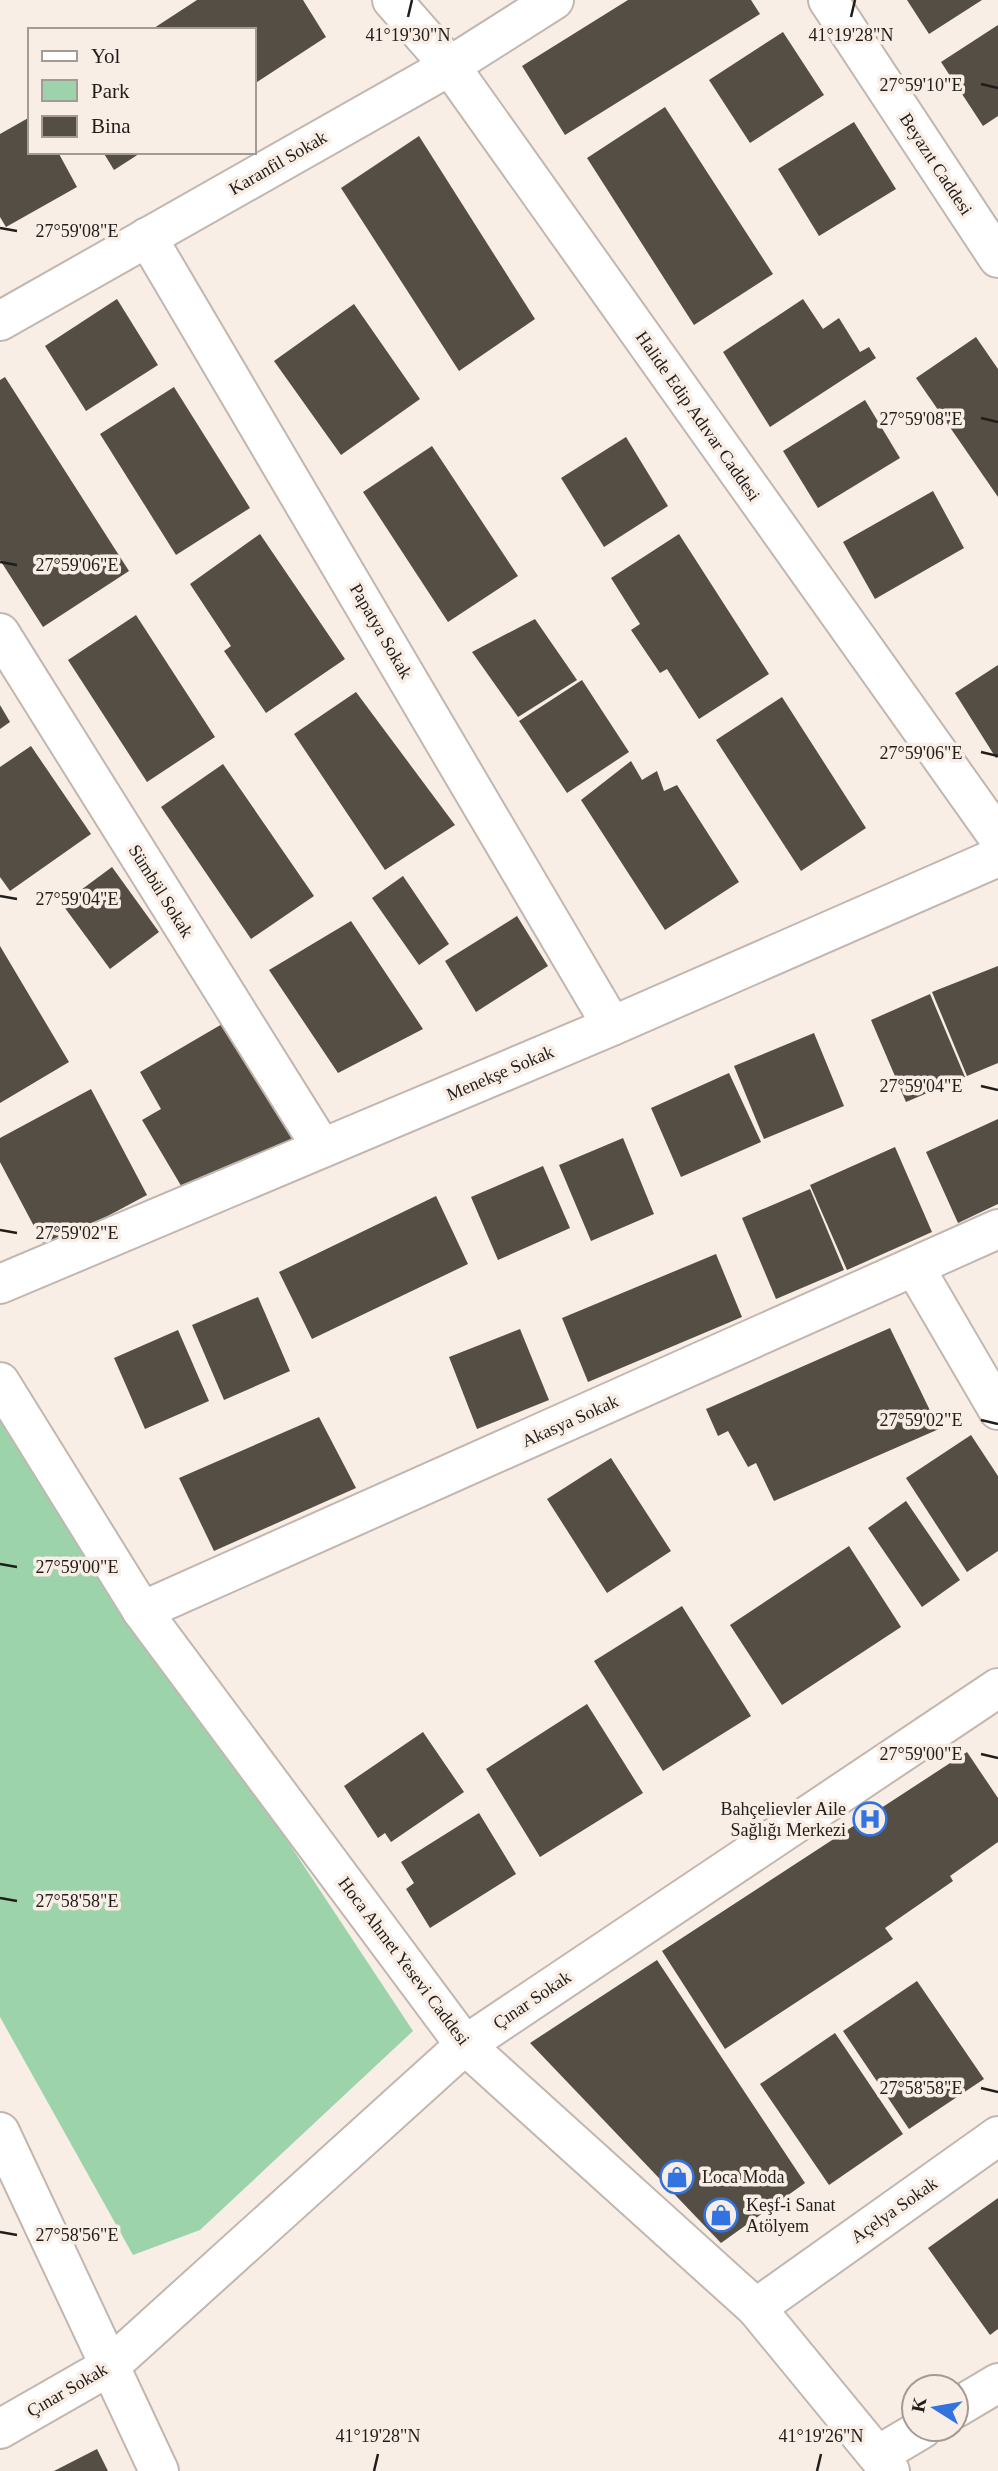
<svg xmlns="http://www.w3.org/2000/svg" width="998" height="2471" font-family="'Times New Roman',serif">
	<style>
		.green { fill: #9dd3aa }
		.building { fill: #544e45 }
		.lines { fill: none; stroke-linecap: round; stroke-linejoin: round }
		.minor-casing { stroke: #c2b7b0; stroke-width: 42 }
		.tertiary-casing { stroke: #c2b7b0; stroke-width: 42 }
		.minor { stroke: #fff; stroke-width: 38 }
		.tertiary { stroke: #fff; stroke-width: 38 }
		.ticks { fill: none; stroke: #211d1a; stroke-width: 2.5 }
		.labels { text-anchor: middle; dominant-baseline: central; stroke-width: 7; stroke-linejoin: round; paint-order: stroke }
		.street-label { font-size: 18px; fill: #211d1a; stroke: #f9eee6 }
		.poi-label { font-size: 18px; fill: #211d1a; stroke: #f9eee6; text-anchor: start }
		.ticks-label { font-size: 18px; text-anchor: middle; fill: #211d1a; stroke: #f9eee6; stroke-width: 7; stroke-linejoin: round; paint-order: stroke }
	</style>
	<rect width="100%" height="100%" fill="#f9eee6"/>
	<polygon class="green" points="0,1406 413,2031 200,2230 133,2255 0,2017"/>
	<g class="building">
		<polygon points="197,0 303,0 326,37 254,84 254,30 151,30"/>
		<polygon points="628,0 751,0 760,14 565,135 522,66"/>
		<polygon points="907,0 982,0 929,34"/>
		<polygon points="998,25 998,116 983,126 941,62"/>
		<polygon points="783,32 824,95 750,143 709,80"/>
		<polygon points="665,107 773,274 694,325 587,158"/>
		<polygon points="30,117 30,152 58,152 77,187 6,227 0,217 0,134"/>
		<polygon points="854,122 896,189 819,236 778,169"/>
		<polygon points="419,136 535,319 459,371 341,188"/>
		<polygon points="103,152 142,152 114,170"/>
		<polygon points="117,299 158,365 86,411 45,346"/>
		<polygon points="803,299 823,329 839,318 860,352 869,347 876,358 770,427 723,352"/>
		<polygon points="354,304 420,399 341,455 274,361"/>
		<polygon points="976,337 998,369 998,497 916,378"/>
		<polygon points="5,377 129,571 43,627 0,560 0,380"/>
		<polygon points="174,387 250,508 176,555 100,434"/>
		<polygon points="865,400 900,458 818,508 783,451"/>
		<polygon points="626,437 668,506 604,547 561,478"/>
		<polygon points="432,446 518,576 448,622 363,492"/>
		<polygon points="933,491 964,548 875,599 843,542"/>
		<polygon points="260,534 345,659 266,713 224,651 231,646 190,584"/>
		<polygon points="679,534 769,674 699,719 667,669 660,673 631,630 640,624 611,578"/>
		<polygon points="136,615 215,737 147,782 68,660"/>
		<polygon points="535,619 577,680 518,717 472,652"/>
		<polygon points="998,665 998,757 996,758 955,693"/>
		<polygon points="582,680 629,752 567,793 519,721"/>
		<polygon points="356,692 455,825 385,870 294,734"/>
		<polygon points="782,697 866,828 801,871 716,740"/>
		<polygon points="0,705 10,722 0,729"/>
		<polygon points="31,746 91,834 10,891 0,877 0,767"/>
		<polygon points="631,761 642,780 657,771 664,791 677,785 739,882 665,930 581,800"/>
		<polygon points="223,764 314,896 251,939 161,807"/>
		<polygon points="112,867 159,932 110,969 62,904"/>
		<polygon points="403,876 449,944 419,965 372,898"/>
		<polygon points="517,916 548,966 476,1012 445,961"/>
		<polygon points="351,921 423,1029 338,1073 269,970"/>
		<polygon points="0,946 69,1062 0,1103"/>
		<polygon points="998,966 998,1063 967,1076 932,992"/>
		<polygon points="930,994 965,1077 906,1102 871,1020"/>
		<polygon points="229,1020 299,1136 183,1189 142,1120 161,1109 140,1072"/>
		<polygon points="814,1033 844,1106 764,1139 734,1066"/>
		<polygon points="729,1073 761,1142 681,1177 651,1108"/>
		<polygon points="91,1089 147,1195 46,1249 0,1162 0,1138"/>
		<polygon points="998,1119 998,1204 958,1223 926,1152"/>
		<polygon points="623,1138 654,1214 591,1241 559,1165"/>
		<polygon points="895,1147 932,1232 847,1270 810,1185"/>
		<polygon points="543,1166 570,1228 498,1260 471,1197"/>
		<polygon points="810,1189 844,1270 776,1299 742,1218"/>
		<polygon points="436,1196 468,1264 312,1339 279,1272"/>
		<polygon points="716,1254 742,1317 588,1382 562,1318"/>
		<polygon points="258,1297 290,1371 224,1400 192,1325"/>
		<polygon points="890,1328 939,1429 774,1501 756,1463 748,1467 728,1431 718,1436 706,1409"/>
		<polygon points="520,1329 549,1400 477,1429 449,1357"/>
		<polygon points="178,1330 209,1401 145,1429 114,1358"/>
		<polygon points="319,1417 356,1488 214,1551 179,1478"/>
		<polygon points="971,1435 998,1476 998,1551 967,1572 906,1478"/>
		<polygon points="611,1458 671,1551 607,1593 547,1499"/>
		<polygon points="906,1501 960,1580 922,1607 868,1528"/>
		<polygon points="849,1546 901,1627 782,1705 730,1625"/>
		<polygon points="682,1606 751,1716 663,1771 594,1661"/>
		<polygon points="587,1704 643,1793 540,1857 486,1769"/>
		<polygon points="423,1732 464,1792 391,1842 385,1833 378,1838 344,1786"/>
		<polygon points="967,1752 998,1798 998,1842 950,1876 953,1881 885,1928 893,1939 725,2049 662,1951"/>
		<polygon points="479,1813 516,1874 430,1928 406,1889 414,1883 401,1862"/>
		<polygon points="657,1960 805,2183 721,2243 530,2043"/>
		<polygon points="917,1981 984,2079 909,2129 843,2031"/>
		<polygon points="835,2033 903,2134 829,2185 760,2084"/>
		<polygon points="998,2198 998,2329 990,2335 928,2248"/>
		<polygon points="97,2449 108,2471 54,2471"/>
	</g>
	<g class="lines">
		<defs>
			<g id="minor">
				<polyline points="828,0 998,258"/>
				<polyline points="147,237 612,1026"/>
				<polyline points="0,321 450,66 554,0"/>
				<polyline points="0,633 322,1148"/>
				<polyline points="915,1268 998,1410"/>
				<polyline points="0,1284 612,1026 998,857"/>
				<polyline points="142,1611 998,1229"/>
				<polyline points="0,2132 159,2471"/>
				<polyline points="756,2308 998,2136"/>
				<polyline points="956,2408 998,2383"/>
				<polyline points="0,2429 110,2366 465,2045 998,1688"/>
				<polyline points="878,2455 922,2429"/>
			</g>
			<g id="tertiary">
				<polyline points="392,0 450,66 998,837"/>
				<polyline points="0,1382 142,1611 465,2045 756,2308 890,2471"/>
			</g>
		</defs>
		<use href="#minor" class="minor-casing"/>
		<use href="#tertiary" class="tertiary-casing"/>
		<use href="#minor" class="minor"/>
		<use href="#tertiary" class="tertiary"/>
	</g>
	<path class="ticks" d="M408,17L412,0M851,17L855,0M981,84L998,88M0,228L17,231M981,418L998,422M0,562L17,565M981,752L998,756M0,896L17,899M981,1086L998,1090M0,1230L17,1233M981,1420L998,1424M0,1564L17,1567M981,1754L998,1758M0,1898L17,1901M981,2088L998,2092M0,2232L17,2235M374,2471L378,2454M817,2471L821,2454"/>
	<defs>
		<symbol id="hospital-ring" viewBox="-11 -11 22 22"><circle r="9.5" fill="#f9eee6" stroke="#3273e0" stroke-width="1.5"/><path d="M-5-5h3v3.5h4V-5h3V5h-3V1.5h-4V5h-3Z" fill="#3273e0"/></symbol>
		<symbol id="shop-ring" viewBox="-11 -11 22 22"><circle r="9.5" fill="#f9eee6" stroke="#3273e0" stroke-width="1.5"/><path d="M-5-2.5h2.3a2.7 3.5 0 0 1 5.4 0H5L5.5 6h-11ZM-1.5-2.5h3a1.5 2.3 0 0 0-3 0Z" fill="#3273e0"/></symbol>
	</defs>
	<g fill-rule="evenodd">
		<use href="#hospital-ring" x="851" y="1800" width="38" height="38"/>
		<use href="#shop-ring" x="658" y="2158" width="38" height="38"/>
		<use href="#shop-ring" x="702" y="2196" width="38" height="38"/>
	</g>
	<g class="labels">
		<g class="street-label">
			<text transform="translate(278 163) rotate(-30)">Karanfil Sokak</text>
			<text transform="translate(936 164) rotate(57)">Beyazıt Caddesi</text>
			<text transform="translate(698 416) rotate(55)">Halide Edip Adıvar Caddesi</text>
			<text transform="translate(381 631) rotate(60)">Papatya Sokak</text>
			<text transform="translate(161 891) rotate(58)">Sümbül Sokak</text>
			<text transform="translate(500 1073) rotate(-23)">Menekşe Sokak</text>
			<text transform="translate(570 1421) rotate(-24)">Akasya Sokak</text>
			<text transform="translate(404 1961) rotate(53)">Hoca Ahmet Yesevi Caddesi</text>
			<text transform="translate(532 2000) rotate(-34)">Çınar Sokak</text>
			<text transform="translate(894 2210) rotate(-35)">Açelya Sokak</text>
			<text transform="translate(67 2390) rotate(-30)">Çınar Sokak</text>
		</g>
		<g class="poi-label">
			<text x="846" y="1809" text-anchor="end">Bahçelievler Aile<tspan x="846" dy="21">Sağlığı Merkezi</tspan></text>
			<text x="702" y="2177">Loca Moda</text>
			<text x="746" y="2205">Keşf-i Sanat<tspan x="746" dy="21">Atölyem</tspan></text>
		</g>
	</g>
	<g class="ticks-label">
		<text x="408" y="41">41°19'30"N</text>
		<text x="851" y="41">41°19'28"N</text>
		<text x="921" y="91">27°59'10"E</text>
		<text x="77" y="237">27°59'08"E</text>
		<text x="921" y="425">27°59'08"E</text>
		<text x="77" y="571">27°59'06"E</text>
		<text x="921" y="759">27°59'06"E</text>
		<text x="77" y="905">27°59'04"E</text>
		<text x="921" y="1092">27°59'04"E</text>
		<text x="77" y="1239">27°59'02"E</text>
		<text x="921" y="1426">27°59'02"E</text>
		<text x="77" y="1573">27°59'00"E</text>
		<text x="921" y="1760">27°59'00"E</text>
		<text x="77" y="1907">27°58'58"E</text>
		<text x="921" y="2094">27°58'58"E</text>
		<text x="77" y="2241">27°58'56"E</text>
		<text x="378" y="2442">41°19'28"N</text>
		<text x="821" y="2442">41°19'26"N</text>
	</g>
	<rect x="28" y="28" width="228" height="126" fill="#f9eee6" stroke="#a39a94" stroke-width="2"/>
	<rect x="42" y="51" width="35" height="10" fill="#ffffff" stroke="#a39a94" stroke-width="2"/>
	<text x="91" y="63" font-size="21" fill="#211d1a">Yol</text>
	<rect x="42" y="80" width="35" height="21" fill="#9dd3aa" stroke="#a39a94" stroke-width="2"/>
	<text x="91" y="98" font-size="21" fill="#211d1a">Park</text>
	<rect x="42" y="116" width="35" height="21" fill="#544e45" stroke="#a39a94" stroke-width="2"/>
	<text x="91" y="133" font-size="21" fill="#211d1a">Bina</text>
	<g transform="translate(935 2408) rotate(281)"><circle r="33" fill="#f9eee6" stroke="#a39a94" stroke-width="2"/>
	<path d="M0-5L12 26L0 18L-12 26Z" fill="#3273e0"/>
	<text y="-10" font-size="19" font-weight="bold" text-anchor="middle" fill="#211d1a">K</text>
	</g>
</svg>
